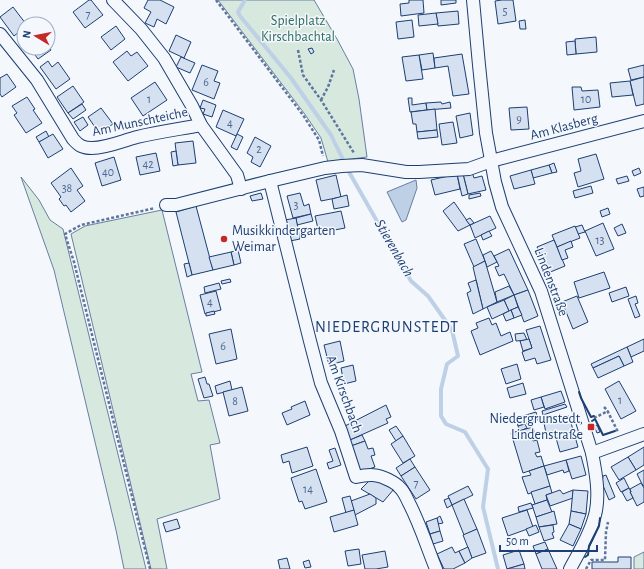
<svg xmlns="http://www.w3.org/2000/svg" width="644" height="569" font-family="'Alegreya Sans',sans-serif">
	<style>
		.green { fill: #d7e8df; stroke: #687fa3 }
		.water { fill: #bed0e5; stroke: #687fa3 }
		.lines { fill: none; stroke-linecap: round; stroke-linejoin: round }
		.stream { stroke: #bed0e5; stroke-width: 4 }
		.building { fill: #d5e0f0; stroke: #1d3f73 }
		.street-casing { stroke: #1d3f73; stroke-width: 14 }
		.path { stroke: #5e769c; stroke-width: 2.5; stroke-dasharray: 3 2; stroke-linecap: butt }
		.street { stroke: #f4f7fb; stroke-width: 12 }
		.wall { stroke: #1d3f73; stroke-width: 2 }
		.poi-dot { fill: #c62828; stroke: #f4f7fb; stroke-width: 1.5 }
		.labels { text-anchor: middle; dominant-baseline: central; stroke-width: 3; stroke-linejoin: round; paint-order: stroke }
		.number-label { font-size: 12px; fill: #4b6792 }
		.park-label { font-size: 14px; fill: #2c6c60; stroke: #f4f7fb }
		.street-label { font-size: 14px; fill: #1d3f73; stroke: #f4f7fb }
		.poi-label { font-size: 14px; fill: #1d3f73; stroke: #f4f7fb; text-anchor: start }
		.water-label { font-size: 15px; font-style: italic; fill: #1d3f73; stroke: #f4f7fb }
		.quarter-label { font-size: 16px; letter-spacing: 1px; fill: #1d3f73; stroke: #f4f7fb }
	</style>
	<rect width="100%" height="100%" fill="#f4f7fb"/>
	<g class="green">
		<polygon points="218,0 314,0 337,39 353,69 359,99 367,157 328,162 321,138 304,113"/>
		<polygon points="21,177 39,200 50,220 63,229 146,569 124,569 116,530 54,270"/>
		<polygon points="162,210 202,372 191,374 198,401 209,400 220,443 210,445 220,499 157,519 167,569 151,569 71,234 85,226"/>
		<polygon points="644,552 644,569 634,569 634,557"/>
	</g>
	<polygon class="water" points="416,180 417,188 406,220 402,222 387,192"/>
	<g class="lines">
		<polyline class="stream" points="245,0 238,12 240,16 291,78 331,135 349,172 411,281 428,296 452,330 458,356 447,364 441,389 441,416 446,424 465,432 488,469 483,507 498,569"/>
	</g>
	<g class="building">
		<polygon points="89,0 91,0 103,15 85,28 73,12"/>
		<polygon points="148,0 160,0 174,7 166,24 157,19 154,27 145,23 151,12 144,8"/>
		<polygon points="409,0 423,0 424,13 401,16 400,4 409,3"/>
		<polygon points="441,0 456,0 456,3 441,5"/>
		<polygon points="502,0 513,0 516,21 498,24 495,1"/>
		<polygon points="13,7 26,24 24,24 24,28 14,36 0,17"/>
		<polygon points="458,11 459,24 438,26 436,13"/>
		<polygon points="436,13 438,24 419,26 418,15"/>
		<polygon points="412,20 414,37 398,39 396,22"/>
		<polygon points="525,20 526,29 520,29 519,21"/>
		<polygon points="116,26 125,39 111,50 101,37"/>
		<polygon points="176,35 191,42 184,58 169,51"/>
		<polygon points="596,37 597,52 576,54 575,39"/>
		<polygon points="575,41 576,54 567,55 566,42"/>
		<polygon points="48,45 51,50 38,59 30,48 48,48"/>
		<polygon points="312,48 314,52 311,54 308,49"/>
		<polygon points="127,51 131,56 137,52 148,66 128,81 113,62"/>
		<polygon points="433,53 435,68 422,70 419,55"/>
		<polygon points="462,54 469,94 453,96 448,66 435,68 434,58"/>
		<polygon points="419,55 423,79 406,81 402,57"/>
		<polygon points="181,57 195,63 190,73 176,67"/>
		<polygon points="48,61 52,67 58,62 70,79 56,89 40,67"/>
		<polygon points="202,65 218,71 214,81 220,83 214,99 192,90"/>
		<polygon points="644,65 644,77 631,80 628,69"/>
		<polygon points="7,74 16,87 2,97 0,94 0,78"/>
		<polygon points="644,77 644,104 636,106 630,81"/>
		<polygon points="630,81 633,95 612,97 610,83"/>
		<polygon points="155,82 167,100 143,116 131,98"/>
		<polygon points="73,86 84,102 68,113 57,97"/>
		<polygon points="572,87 581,87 582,91 598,90 600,107 574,110"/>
		<polygon points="27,97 35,109 33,110 42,123 26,133 14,115 17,113 12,106"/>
		<polygon points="408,98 412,98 412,105 426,103 427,110 410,112"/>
		<polygon points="203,100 216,105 212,117 203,114 205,109 200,108"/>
		<polygon points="441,102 442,104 450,102 451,108 427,110 426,103"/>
		<polygon points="82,104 86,110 73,119 68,113"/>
		<polygon points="527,107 529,129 511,130 509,108"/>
		<polygon points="101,108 113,124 99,133 88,117"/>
		<polygon points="435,109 437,130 417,132 416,124 413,124 411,112"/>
		<polygon points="223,110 244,119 236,136 216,127"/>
		<polygon points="470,113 473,135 460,138 456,116"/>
		<polygon points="83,117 88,125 80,131 74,122"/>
		<polygon points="453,122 457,143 442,145 439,124"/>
		<polygon points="437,130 438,137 418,139 417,132"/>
		<polygon points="46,131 49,137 39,142 36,137"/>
		<polygon points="53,134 63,149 48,158 39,142"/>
		<polygon points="237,134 243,137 237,150 231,147"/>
		<polygon points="255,137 271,146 260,167 251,162 253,157 247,153"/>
		<polygon points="193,141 196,163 178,165 175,143"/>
		<polygon points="176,151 178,165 173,166 171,152"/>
		<polygon points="156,153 160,171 140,175 136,157"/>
		<polygon points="596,154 604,179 578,187 574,173 581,171 578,159"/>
		<polygon points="114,157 121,180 102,186 95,163"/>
		<polygon points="554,163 557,172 552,173 549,165"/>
		<polygon points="549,165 552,173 533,178 531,170"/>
		<polygon points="71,168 83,186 77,190 85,201 71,212 66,205 64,206 59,199 61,197 51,183"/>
		<polygon points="639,168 641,173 634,176 632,171"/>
		<polygon points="531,170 535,184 514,189 510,176"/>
		<polygon points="472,172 474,178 482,176 486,190 468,194 463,174"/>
		<polygon points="457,174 460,189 435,195 431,180"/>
		<polygon points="457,174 463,174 468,194 462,196"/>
		<polygon points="336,175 341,197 321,201 316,180"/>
		<polygon points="627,176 629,181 618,184 616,179"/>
		<polygon points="591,186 593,193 575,198 573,191"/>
		<polygon points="644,187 644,196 640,197 637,189"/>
		<polygon points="261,193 263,199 252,201 250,196"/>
		<polygon points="300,193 304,206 309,204 311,214 293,218 287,196"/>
		<polygon points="480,193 481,196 469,199 469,195"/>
		<polygon points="347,195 349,206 334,209 332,199"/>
		<polygon points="454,202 470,225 458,231 443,211"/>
		<polygon points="196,206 213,270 192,275 176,212"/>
		<polygon points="608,208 610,214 602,217 600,211"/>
		<polygon points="341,211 345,228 319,233 315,216"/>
		<polygon points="311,214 313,221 297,225 296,218"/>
		<polygon points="490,216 496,228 475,238 470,225"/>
		<polygon points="296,218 300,239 290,241 285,220"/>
		<polygon points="470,218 474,223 470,225 466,220"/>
		<polygon points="603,223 614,249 596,256 585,231"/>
		<polygon points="622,224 626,233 618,236 614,228"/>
		<polygon points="582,225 585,232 578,234 575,227"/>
		<polygon points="575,226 580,238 557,247 552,235"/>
		<polygon points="489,231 492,236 483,240 481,235"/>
		<polygon points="476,239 485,261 474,267 464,244"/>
		<polygon points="554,240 565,266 548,273 537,247"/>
		<polygon points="571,241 573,247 565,250 568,258 562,260 557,247"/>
		<polygon points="509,249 528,290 514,295 504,274 499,276 495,267 499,266 494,256"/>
		<polygon points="238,250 241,263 234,265 231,252"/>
		<polygon points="491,251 497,262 487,267 483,255"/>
		<polygon points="231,252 234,265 213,270 209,257"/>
		<polygon points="485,261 497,302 483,309 473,267"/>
		<polygon points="189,263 192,275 187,277 184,264"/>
		<polygon points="604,272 610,288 579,298 574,282"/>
		<polygon points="230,279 231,282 222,284 221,281"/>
		<polygon points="476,280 483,309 473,314 467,293 471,291 468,283"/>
		<polygon points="219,283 221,289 205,293 204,287"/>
		<polygon points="509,286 514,295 497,302 495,292"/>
		<polygon points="626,287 629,296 612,302 609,293"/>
		<polygon points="528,290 538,316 524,322 514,295"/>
		<polygon points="216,291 221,310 205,314 200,295"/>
		<polygon points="514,295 518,307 509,311 504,300"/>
		<polygon points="577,296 588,322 573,329 562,302"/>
		<polygon points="636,296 638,303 635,304 640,316 635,318 628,299"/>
		<polygon points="504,300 509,311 492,319 487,307"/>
		<polygon points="518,307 522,315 514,318 511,310"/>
		<polygon points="511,310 514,318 506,321 503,314"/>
		<polygon points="214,311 215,314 206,316 206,313"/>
		<polygon points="489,318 492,325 496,323 501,336 510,332 513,341 480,355 471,331 478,328 476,323"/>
		<polygon points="540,326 551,360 537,364 535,358 525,361 522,352 532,348 526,330"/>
		<polygon points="231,329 237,359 216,364 209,334"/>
		<polygon points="524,333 527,340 516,341 515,334"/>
		<polygon points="529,339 532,348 523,351 520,341"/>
		<polygon points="644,339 644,351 631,357 627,347"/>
		<polygon points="340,341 344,361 329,365 324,345"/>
		<polygon points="627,347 633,362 624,366 619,356 593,368 591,364"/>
		<polygon points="619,356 624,366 598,378 593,368"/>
		<polygon points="517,364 521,379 506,384 501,369"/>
		<polygon points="353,365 356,381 344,384 341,368"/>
		<polygon points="205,377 207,384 209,384 213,396 204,398 198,379"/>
		<polygon points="230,381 232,390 217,394 215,386"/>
		<polygon points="619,381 636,411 621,419 605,389"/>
		<polygon points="523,383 526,394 510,398 507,388"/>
		<polygon points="242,387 248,411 229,416 223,392"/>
		<polygon points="561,391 565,402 545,409 541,397"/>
		<polygon points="541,397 544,407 534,410 531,400"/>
		<polygon points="305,401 310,415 287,425 282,413 292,409 291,407"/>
		<polygon points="565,404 567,407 543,415 542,411"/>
		<polygon points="386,405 391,417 386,419 388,423 350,440 345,426"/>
		<polygon points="536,412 538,420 518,426 516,418"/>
		<polygon points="569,416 578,447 560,452 554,431 546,433 544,423"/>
		<polygon points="525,424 527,428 520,431 518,426"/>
		<polygon points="597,425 600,432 597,433 594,426"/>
		<polygon points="396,426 403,436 396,441 389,430"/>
		<polygon points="533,427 536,437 532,438 533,441 537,440 540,452 535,453 537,457 541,456 544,466 523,473 511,433"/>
		<polygon points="362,435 365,441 351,446 350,440"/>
		<polygon points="403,436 415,456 403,463 391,444"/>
		<polygon points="365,441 368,449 373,448 375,455 371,456 375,467 360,472 351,446"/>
		<polygon points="307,447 313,466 292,473 289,461 283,463 281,455"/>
		<polygon points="644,447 644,465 636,470 628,457"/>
		<polygon points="335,448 341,465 329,469 327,463 333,461 329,450"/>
		<polygon points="581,456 586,475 572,479 566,460"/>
		<polygon points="628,457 636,470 619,480 611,467"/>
		<polygon points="410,459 415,467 401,476 396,468"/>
		<polygon points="566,460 569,471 564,473 563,470 547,475 544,466"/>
		<polygon points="544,466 550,486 528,494 522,477 531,475 529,471"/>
		<polygon points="415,467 430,490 416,499 401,476"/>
		<polygon points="316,469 327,502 305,509 302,501 299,502 291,478"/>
		<polygon points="644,470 644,486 643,486 637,474"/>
		<polygon points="606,475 615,497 609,500 602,483 603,476"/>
		<polygon points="373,477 394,489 383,502 361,489"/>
		<polygon points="624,478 629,488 621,492 616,483"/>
		<polygon points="641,483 644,488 644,502 637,506 630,492 631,492 630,489"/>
		<polygon points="468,486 473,495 452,505 448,496"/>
		<polygon points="550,486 552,493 546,495 547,500 535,504 531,492"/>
		<polygon points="629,488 631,492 630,492 633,498 627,501 622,492"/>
		<polygon points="560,490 563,494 573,490 573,498 550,506 546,495"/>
		<polygon points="573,490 588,491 586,514 571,511"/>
		<polygon points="370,494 376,498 376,504 355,515 351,501"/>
		<polygon points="350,496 354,510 346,513 342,498"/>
		<polygon points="449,498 452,505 447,508 444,500"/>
		<polygon points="464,499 477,529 464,535 452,505"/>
		<polygon points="547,500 552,512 536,517 532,505"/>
		<polygon points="531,503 533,508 519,512 518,507"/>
		<polygon points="354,510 358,525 334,532 330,517"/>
		<polygon points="527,510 533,527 508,536 502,518"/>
		<polygon points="554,511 557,524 539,527 536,517"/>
		<polygon points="571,511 586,514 581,529 569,524"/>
		<polygon points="440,516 443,523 438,524 437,518"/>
		<polygon points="437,518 440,531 430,534 426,522"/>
		<polygon points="177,519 180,528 166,532 163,523"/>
		<polygon points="569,524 581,529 573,546 560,540"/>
		<polygon points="536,525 539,532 529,536 526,529"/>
		<polygon points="553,525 554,532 552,533 554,538 544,541 539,527"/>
		<polygon points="477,529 486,553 472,558 463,535"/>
		<polygon points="440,531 443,541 433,544 430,534"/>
		<polygon points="545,542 548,549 536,554 533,546"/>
		<polygon points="452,547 455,553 459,551 465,563 453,569 444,569 437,554"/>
		<polygon points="468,547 472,558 465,563 459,551"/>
		<polygon points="359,549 361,564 348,566 345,551"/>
		<polygon points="548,549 557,569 542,569 536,554"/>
		<polygon points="519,550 524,564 507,569 503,555"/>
		<polygon points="385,551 388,567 376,569 365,569 362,555"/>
		<polygon points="618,557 631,557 631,569 592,569 592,562 618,562"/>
		<polygon points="287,558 290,569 280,569 278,560"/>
		<polygon points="309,560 311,567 305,568 303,562"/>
		<polygon points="524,564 525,569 507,569"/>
	</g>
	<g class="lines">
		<defs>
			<g id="street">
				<polyline points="113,0 141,29 164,58 192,106 201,125 237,175 241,189"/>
				<path d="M473,0L479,65L486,133L495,182L502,207L541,291L592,453C596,473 600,496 595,515C590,535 579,552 570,569"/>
				<path d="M0,34L37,80L73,139C79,146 83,148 92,148C107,148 122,141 137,137C158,132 180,129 201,125"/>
				<path d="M270,181L310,341L321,383L341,431L356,477C369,474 378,474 389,480C393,482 397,484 399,487C404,491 406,497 409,503C420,524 427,547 436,569"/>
				<polyline points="166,205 176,205 270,181 325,168 342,166 362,165 406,172 419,172 469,169 491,161 644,121"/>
				<polyline points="592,453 644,434"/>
			</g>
		</defs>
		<use href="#street" class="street-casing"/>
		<g class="path">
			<polyline points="216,0 303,115 319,140 323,156"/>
			<polyline points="298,50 303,75 321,100 354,153"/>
			<polyline points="321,100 328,87 334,70"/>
			<polyline points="604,407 607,410 618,432"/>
			<polyline points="594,418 608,411"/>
			<polyline points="150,569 74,262 65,234 81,225 155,208"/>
			<polyline points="586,569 591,560 605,560 606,532 608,522"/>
		</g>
		<use href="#street" class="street"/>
		<g class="wall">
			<polyline points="579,392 581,398 591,417 594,416"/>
			<polyline points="592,421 595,419 603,435 615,431"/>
			<polyline points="585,557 588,555 589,546 599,526 600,518"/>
		</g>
	</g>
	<g class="poi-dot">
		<circle cx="224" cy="239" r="4"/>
		<rect x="587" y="423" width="8" height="8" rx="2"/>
	</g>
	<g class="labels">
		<g class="number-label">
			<text x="505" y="11">5</text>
			<text x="88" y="14">7</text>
			<text x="206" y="82">6</text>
			<text x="149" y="99">1</text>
			<text x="586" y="99">10</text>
			<text x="519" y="119">9</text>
			<text x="230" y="123">4</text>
			<text x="259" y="149">2</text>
			<text x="148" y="164">42</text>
			<text x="108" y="172">40</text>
			<text x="67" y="188">38</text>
			<text x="296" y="205">3</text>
			<text x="600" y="240">13</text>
			<text x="210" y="302">4</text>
			<text x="223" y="346">6</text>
			<text x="620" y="400">1</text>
			<text x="235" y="401">8</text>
			<text x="416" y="483">7</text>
			<text x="308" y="489">14</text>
		</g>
		<g class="park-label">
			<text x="298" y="21">Spielplatz<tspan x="298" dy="16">Kirschbachtal</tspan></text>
		</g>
		<g class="street-label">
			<text transform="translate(140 122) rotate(-12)">Am Munschteiche</text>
			<text transform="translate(564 127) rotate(-15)">Am Klasberg</text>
			<text transform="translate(551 282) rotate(69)">Lindenstraße</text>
			<text transform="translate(344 394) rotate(70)">Am Kirschbach</text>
		</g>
		<g class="poi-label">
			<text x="232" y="231">Musikkindergarten<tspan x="232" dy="16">Weimar</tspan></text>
			<text x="583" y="419" text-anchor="end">Niedergrunstedt,<tspan x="583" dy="16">Lindenstraße</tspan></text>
		</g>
		<g class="water-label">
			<text transform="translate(394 248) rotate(60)">Stierenbach</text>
		</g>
		<g class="quarter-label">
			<text x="387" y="327">NIEDERGRUNSTEDT</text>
		</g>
	</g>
	<g transform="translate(36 36) rotate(280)"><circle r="19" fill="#f4f7fb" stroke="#9eadc5"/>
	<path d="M0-3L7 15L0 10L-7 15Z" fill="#c62828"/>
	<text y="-6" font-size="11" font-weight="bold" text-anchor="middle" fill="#1d3f73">N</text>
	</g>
	<path d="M500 545v6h97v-6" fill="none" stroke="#1d3f73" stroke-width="2"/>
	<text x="506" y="545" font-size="12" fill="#1d3f73" stroke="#f4f7fb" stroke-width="3" paint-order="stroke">50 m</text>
</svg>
